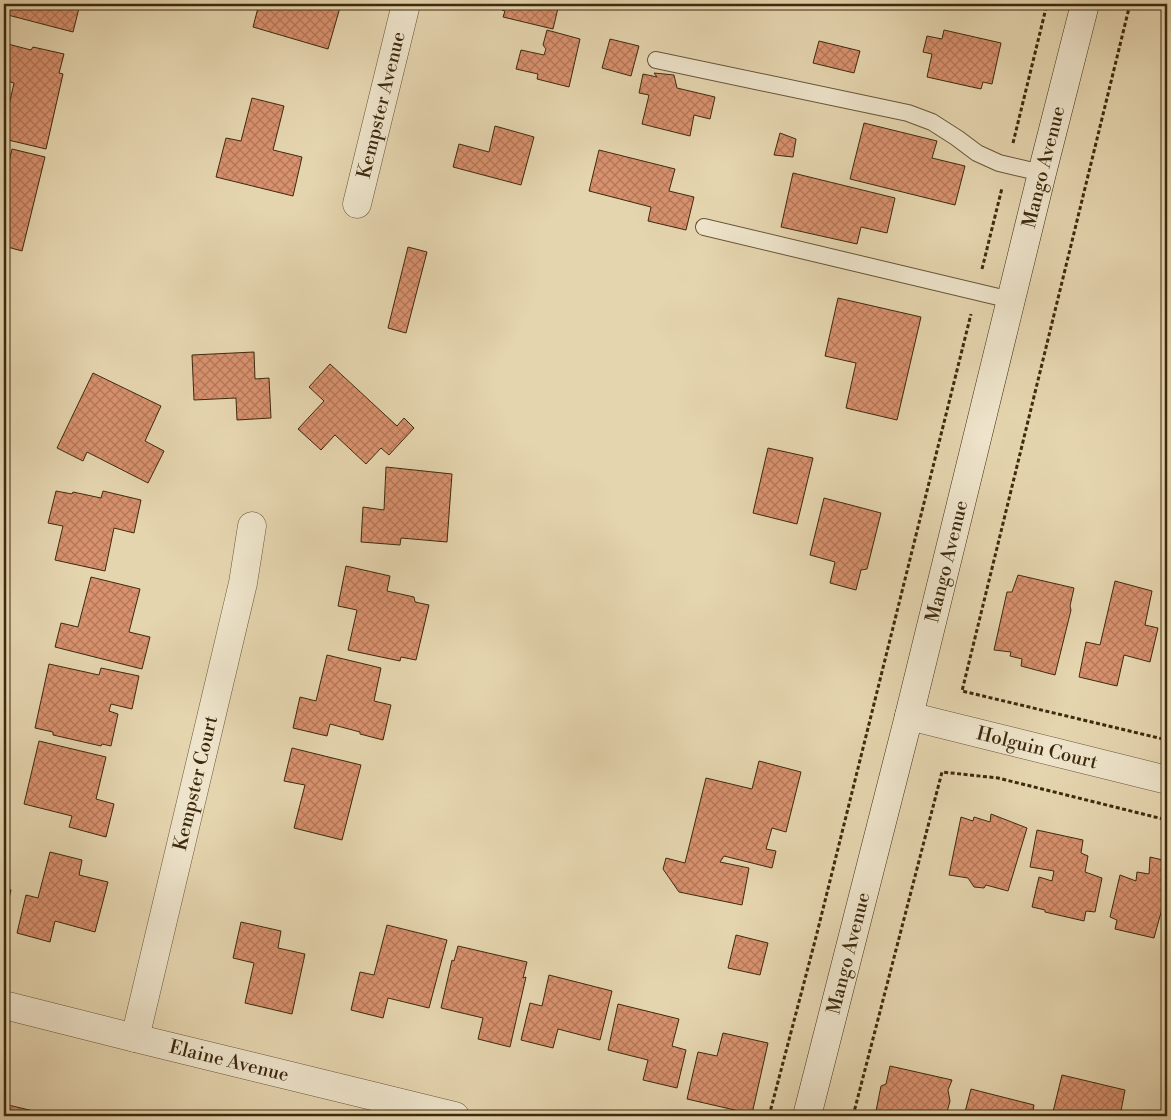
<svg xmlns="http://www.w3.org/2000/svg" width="1171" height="1120" font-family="'Libre Bodoni',serif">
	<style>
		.building { fill: url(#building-cross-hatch); stroke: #3d2a0d }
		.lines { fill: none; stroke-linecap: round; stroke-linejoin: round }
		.lane-casing { stroke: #675536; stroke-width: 18 }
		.street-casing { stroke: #675536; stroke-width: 29 }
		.secondary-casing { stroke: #3d2a0d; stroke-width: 29 }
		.path { stroke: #3d2a0d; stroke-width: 3; stroke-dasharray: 4 2.5; stroke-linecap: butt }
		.lane { stroke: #eee4cb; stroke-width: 16 }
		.street { stroke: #eee4cb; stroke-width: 28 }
		.secondary { stroke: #eee4cb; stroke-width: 28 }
		.labels { text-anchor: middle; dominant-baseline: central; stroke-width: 5; stroke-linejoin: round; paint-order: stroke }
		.street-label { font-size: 19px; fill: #3d2a0d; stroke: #eee4cb }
	</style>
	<defs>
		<pattern id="building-cross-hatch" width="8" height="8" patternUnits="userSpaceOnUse" patternTransform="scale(1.25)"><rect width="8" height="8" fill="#d9916e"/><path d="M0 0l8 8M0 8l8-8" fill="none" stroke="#b17759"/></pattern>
	</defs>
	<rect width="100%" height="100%" fill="#e5d5af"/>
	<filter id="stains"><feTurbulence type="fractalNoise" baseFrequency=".004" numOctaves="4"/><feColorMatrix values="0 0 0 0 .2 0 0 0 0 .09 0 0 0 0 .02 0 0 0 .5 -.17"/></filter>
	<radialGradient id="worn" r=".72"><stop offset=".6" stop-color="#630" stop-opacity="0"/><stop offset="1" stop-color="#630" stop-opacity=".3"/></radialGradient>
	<g class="building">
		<polygon points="6,4 80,4 73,32 4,14"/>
		<polygon points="259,4 341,4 328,49 253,27"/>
		<polygon points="504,4 559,4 553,29 503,17 505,11 502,10"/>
		<polygon points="547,30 580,39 569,87 537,79 538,74 516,69 521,50 544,55 546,49 543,45"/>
		<polygon points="944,30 1001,43 992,84 983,82 981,89 927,77 932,54 923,52 927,36 942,39"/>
		<polygon points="610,39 639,46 631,76 602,68"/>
		<polygon points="819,41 860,51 854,73 813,63"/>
		<polygon points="4,43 31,50 33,47 64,54 59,73 63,74 46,149 4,139 4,127 14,83 4,80"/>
		<polygon points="654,73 674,75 677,88 715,97 710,119 694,115 690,136 642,124 649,95 639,93 643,74 657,77"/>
		<polygon points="252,98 284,106 273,150 302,157 293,196 216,177 226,138 241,141"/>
		<polygon points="864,123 937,141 932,158 965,166 955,205 850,179"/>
		<polygon points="495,126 534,137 521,185 453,167 459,144 489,152"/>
		<polygon points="780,133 796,139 793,157 774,155"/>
		<polygon points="12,149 45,157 22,251 4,246 4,178 5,178"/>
		<polygon points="599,150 675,169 669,191 694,197 686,230 648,221 651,207 589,191"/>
		<polygon points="793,173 895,198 887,233 861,227 857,244 781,227"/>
		<polygon points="408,247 427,252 406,333 388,328"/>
		<polygon points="838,298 921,317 897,420 846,408 856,363 825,356"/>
		<polygon points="254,352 255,379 269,378 271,418 237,420 236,398 194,400 192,355"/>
		<polygon points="330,364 397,426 404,418 414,428 389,455 381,448 366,464 335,435 321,450 298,429 324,401 309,387"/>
		<polygon points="93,373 161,406 145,441 164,451 148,483 87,452 83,461 57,448"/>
		<polygon points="768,448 813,458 797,524 753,513"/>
		<polygon points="386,467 452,474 447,542 401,538 400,545 361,542 363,507 384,510"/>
		<polygon points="56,491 72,494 73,492 101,498 103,491 141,500 134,533 114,528 105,571 55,560 63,526 48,523"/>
		<polygon points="824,498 881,513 867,569 861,570 856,590 830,583 835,562 810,555"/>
		<polygon points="346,566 390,576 387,591 414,597 415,602 429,605 416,660 401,657 400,661 348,650 357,610 338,606"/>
		<polygon points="1018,575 1074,588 1070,606 1071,610 1055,675 1021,666 1022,659 1010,656 1011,652 994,650 1007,592 1012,592"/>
		<polygon points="91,577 140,589 129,632 150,637 142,669 55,647 61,623 78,627"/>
		<polygon points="1115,581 1152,591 1145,625 1158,628 1150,662 1124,655 1117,686 1079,677 1086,642 1100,645"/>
		<polygon points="327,655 381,668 374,701 391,705 383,740 360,734 360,732 330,724 327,736 293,728 300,697 316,701"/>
		<polygon points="49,664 99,675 101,668 139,676 132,709 111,704 109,711 118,714 111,746 102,744 101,746 53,735 53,732 35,728"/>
		<polygon points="39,741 106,757 96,799 114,804 106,837 69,827 72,816 24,804"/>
		<polygon points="292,748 361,765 342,840 294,828 305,785 284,781"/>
		<polygon points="759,761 801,772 786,832 772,828 766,849 776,851 772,868 724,856 720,862 749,868 742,905 679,892 663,869 666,858 685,863 706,778 752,789"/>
		<polygon points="991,814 1027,828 1008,891 986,885 984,888 974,887 968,878 949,875 961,817 973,821 974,817 990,822"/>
		<polygon points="1037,830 1083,840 1081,853 1088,856 1085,872 1102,878 1095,912 1086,911 1084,921 1045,912 1045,910 1032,907 1039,877 1052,881 1054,871 1030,867"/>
		<polygon points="50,852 82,860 79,875 108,882 95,932 55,921 50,942 17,933 26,895 38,898"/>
		<polygon points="1150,857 1167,861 1167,899 1165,898 1154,938 1115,929 1117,920 1110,917 1120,875 1136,881 1137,872 1149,874"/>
		<polygon points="4,888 11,890 4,919"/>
		<polygon points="241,922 281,931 278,948 305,954 292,1014 245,1003 254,963 233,958"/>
		<polygon points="387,925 447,940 429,1008 388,998 383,1018 351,1010 360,972 374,975"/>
		<polygon points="736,935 768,943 760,975 728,968"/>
		<polygon points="458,946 527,962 523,978 526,977 510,1047 478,1039 483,1018 441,1008 452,960 454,961"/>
		<polygon points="549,975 612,991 600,1040 558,1029 553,1048 521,1040 530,1003 542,1006"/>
		<polygon points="618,1004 679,1019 672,1046 686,1050 677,1088 643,1080 648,1060 608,1050"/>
		<polygon points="723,1033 768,1043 752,1114 687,1099 698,1052 717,1056"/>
		<polygon points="890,1066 952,1080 948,1090 950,1101 946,1116 875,1116 881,1086 886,1084"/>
		<polygon points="1062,1075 1125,1090 1120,1116 1052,1116"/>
		<polygon points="971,1089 1034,1105 1032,1116 964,1116"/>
		<polygon points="4,1104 42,1113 41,1116 4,1116"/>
	</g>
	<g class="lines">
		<defs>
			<g id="lane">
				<polyline points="656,60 908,113 932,122 957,138 977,153 999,163 1042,173"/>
				<polyline points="704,227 1011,300"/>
			</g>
			<g id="street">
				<path id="s1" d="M357,204L406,4"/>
				<path id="s2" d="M909,716L1167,780"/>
				<path id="s3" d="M4,1005L135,1038L455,1116"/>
				<path id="s4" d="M135,1038L243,583L252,526"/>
			</g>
			<g id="secondary">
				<path id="s5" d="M807,1116L909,716L1042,173L1085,4"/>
			</g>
		</defs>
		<use href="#lane" class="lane-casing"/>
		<use href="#street" class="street-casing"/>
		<use href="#secondary" class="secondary-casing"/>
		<g class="path">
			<polyline points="1130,4 962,691 1167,740"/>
			<polyline points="1013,143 1047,4"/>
			<polyline points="982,269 1002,188"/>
			<polyline points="769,1116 816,937 971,314"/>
			<polyline points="853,1116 942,772 998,778 1167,820"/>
		</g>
		<use href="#lane" class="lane"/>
		<use href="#street" class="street"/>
		<use href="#secondary" class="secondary"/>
	</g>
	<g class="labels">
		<g class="street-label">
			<text stroke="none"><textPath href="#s1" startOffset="102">Kempster Avenue</textPath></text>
			<text stroke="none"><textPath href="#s5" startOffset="978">Mango Avenue</textPath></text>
			<text stroke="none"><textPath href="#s5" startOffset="572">Mango Avenue</textPath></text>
			<text stroke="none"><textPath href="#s2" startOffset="132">Holguin Court</textPath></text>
			<text stroke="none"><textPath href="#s4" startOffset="262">Kempster Court</textPath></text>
			<text stroke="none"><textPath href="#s5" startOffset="168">Mango Avenue</textPath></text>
			<text stroke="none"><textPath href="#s3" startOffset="232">Elaine Avenue</textPath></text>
		</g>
	</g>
	<rect width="1171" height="1120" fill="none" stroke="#e5d5af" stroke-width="20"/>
	<rect x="5" y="5" width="1161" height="1110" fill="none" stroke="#3d2a0d" stroke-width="2.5"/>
	<rect x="10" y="10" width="1151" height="1100" fill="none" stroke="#3d2a0d"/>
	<rect width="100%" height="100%" filter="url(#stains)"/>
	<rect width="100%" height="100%" fill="url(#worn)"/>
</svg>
